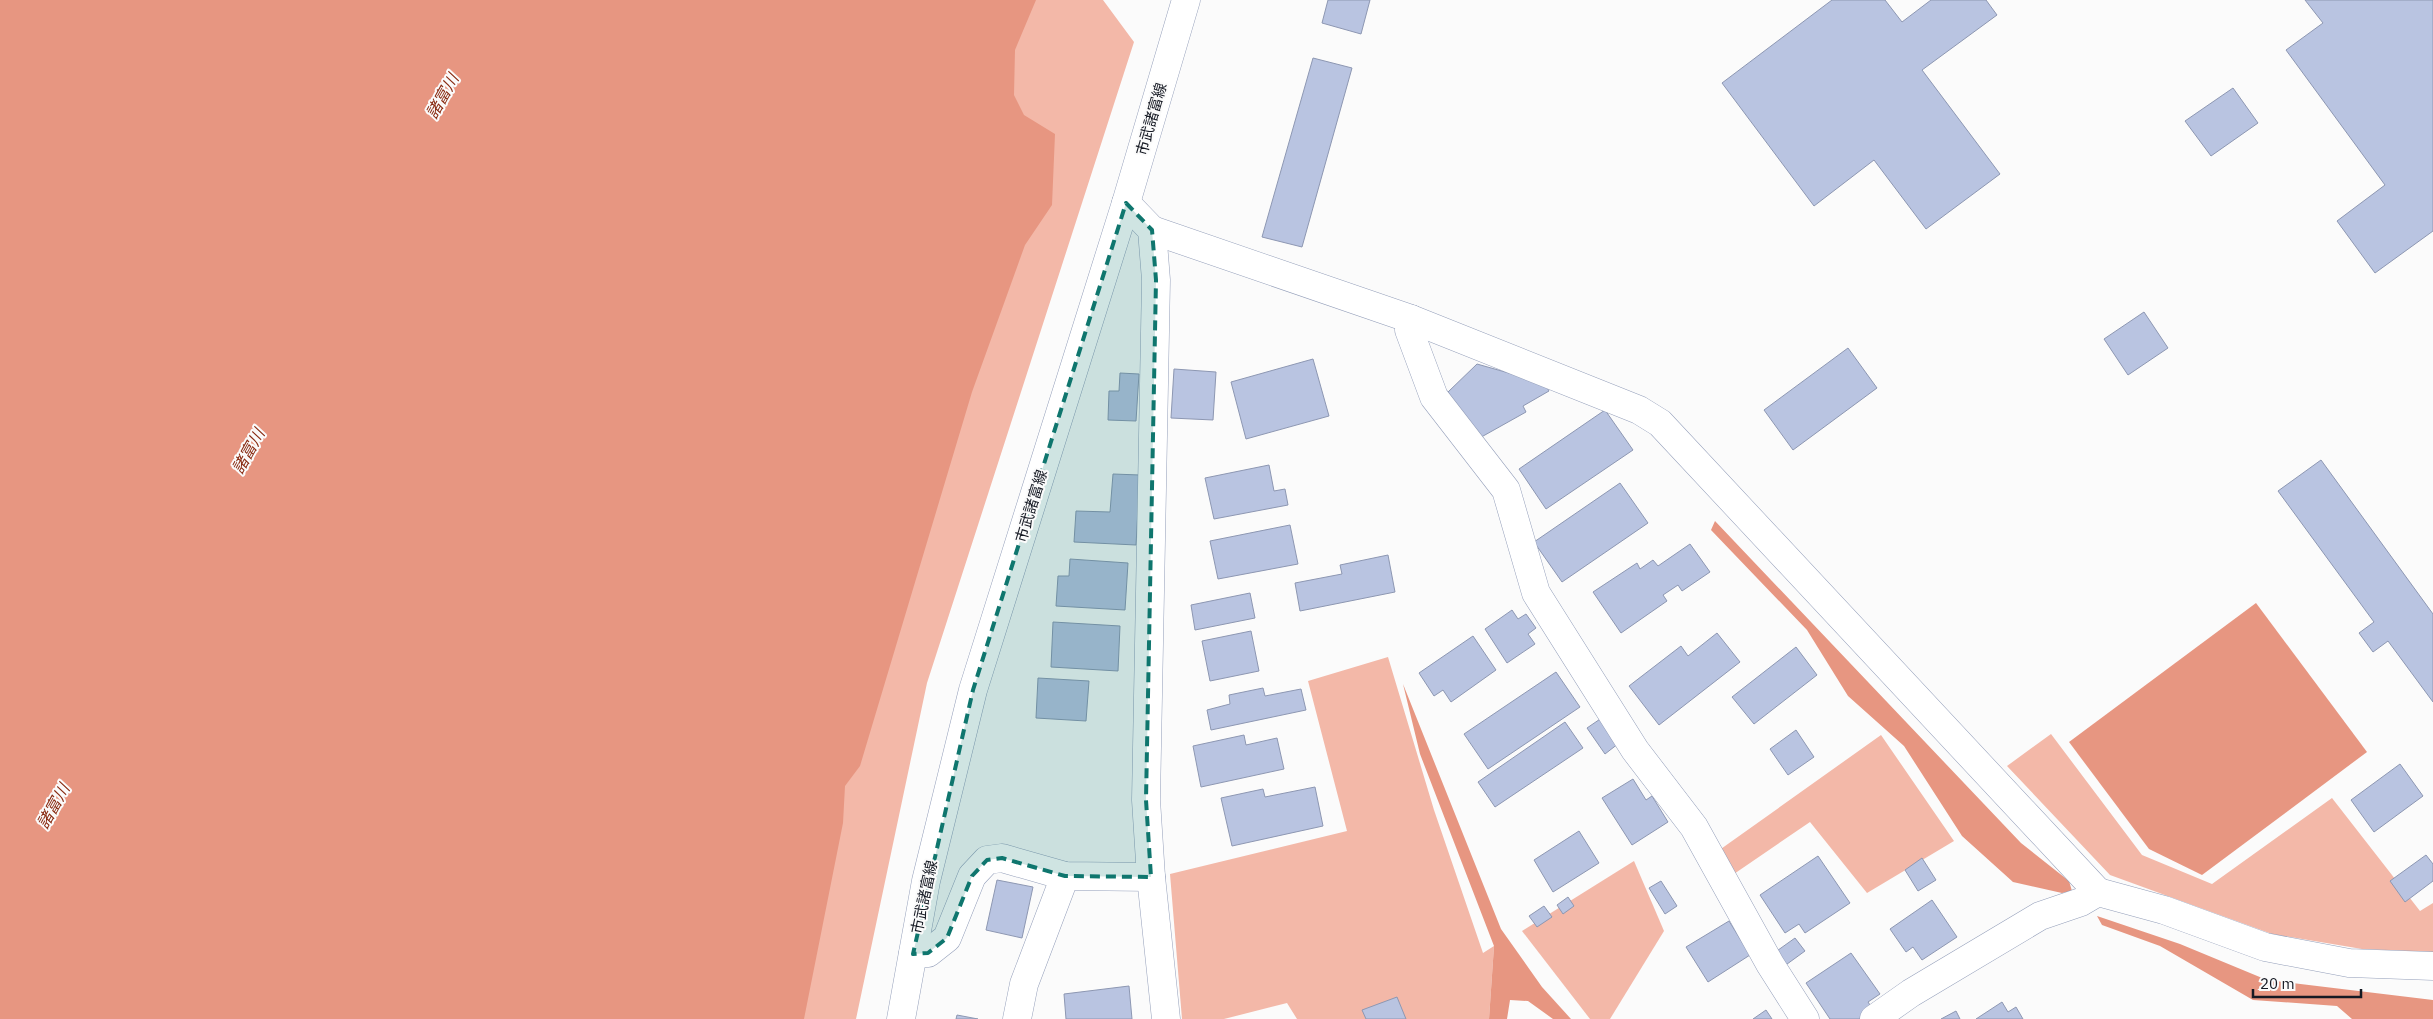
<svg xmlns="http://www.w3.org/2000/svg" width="2433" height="1019" font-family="'IBM Plex Sans','Noto Sans JP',sans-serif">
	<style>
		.green { fill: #f3b8a8 }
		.water { fill: #e79681 }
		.building { fill: #b9c4e1; stroke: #8d97b2 }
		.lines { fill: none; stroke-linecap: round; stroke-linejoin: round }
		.minor-casing { stroke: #949fba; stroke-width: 29 }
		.major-casing { stroke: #949fba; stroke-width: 29 }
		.minor { stroke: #fff; stroke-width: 28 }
		.major { stroke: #fff; stroke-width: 28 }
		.marked { fill: #0f766e; fill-opacity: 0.2; stroke: #0f766e; stroke-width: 4; stroke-dasharray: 10 6; stroke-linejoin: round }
		.labels { text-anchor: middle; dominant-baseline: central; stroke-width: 4; stroke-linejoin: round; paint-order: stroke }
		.street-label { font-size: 15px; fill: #151923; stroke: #fbfbfb }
		.water-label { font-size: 16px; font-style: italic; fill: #892b12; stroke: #fbfbfb }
	</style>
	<rect width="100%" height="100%" fill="#fbfbfb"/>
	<g class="green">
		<polygon points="1011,0 1103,0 1134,42 927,683 856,1019 717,1019"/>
		<polygon points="1388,657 1434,810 1483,953 1494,946 1489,1019 1297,1019 1287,1003 1224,1019 1182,1019 1170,874 1347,831 1308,681"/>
		<polygon points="2051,734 2142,855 2212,884 2332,798 2420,911 2433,903 2433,952 2362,949 2272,934 2110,875 2007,766"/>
		<polygon points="1881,735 1954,841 1867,893 1810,822 1731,876 1718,851"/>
		<polygon points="1634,861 1664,931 1610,1019 1590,1019 1522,931"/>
	</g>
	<g class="water">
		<polygon points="0,0 1036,0 1015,50 1014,95 1024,115 1055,134 1052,205 1025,245 972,392 860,766 845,786 843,823 804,1019 0,1019"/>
		<polygon points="1715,521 2021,843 2069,881 2072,891 2062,893 2013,882 1962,836 1904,746 1848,696 1807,630 1711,530"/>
		<polygon points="2256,603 2367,752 2202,875 2149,849 2069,742"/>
		<polygon points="1403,684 1501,929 1542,987 1571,1019 1553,1019 1528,1001 1510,1000 1507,1019 1489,1019 1494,946 1420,754"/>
		<polygon points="2097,916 2180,944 2267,980 2433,1000 2433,1019 2352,1019 2337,1006 2253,1000 2160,946 2102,925"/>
	</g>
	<g class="building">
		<polygon points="1328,0 1370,0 1361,34 1322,23"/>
		<polygon points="1832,0 1885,0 1902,22 1931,0 1986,0 1997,15 1922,70 2000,174 1926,229 1874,160 1814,206 1722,83"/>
		<polygon points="2305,0 2433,0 2433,231 2375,273 2337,221 2385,185 2286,50 2323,23"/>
		<polygon points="1313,58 1352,68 1302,247 1262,237"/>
		<polygon points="2233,88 2258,123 2211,156 2185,121"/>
		<polygon points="2144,312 2168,348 2128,375 2104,339"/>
		<polygon points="1848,348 1877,388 1793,450 1764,410"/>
		<polygon points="1313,359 1329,416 1246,439 1231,382"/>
		<polygon points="1477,364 1544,383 1549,391 1523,406 1526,412 1476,440 1448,392"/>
		<polygon points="1174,369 1216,372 1213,420 1171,418"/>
		<polygon points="1120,373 1139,374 1136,421 1108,420 1109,391 1119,391"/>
		<polygon points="1605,410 1633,450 1546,509 1519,469"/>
		<polygon points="2321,460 2433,614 2433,702 2388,641 2373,652 2359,633 2374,622 2278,491"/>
		<polygon points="1269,465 1274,491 1285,489 1288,505 1214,519 1205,478"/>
		<polygon points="1113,474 1140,475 1136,545 1074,542 1076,511 1110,512"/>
		<polygon points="1620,483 1648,523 1562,582 1534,542"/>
		<polygon points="1290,525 1298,564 1218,579 1210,541"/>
		<polygon points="1690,544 1710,572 1682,591 1678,585 1663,595 1667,601 1621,633 1593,592 1637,563 1640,569 1653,560 1658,566"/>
		<polygon points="1388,555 1395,592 1300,611 1295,583 1342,574 1340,565"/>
		<polygon points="1070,559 1128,563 1125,610 1056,606 1058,576 1069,576"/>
		<polygon points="1250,593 1255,618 1195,630 1191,605"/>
		<polygon points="1512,610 1518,619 1526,614 1536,628 1528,634 1535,644 1507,663 1485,629"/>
		<polygon points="1053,622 1120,626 1118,671 1051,667"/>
		<polygon points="1251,631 1259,671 1210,681 1202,641"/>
		<polygon points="1717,633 1740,662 1659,725 1629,686 1681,646 1688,656"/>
		<polygon points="1473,636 1496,670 1451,702 1443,690 1434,696 1419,673"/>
		<polygon points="1796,647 1817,675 1754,724 1732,697"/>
		<polygon points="1556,672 1580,707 1488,769 1464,734"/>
		<polygon points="1038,678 1089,681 1086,721 1036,718"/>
		<polygon points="1263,688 1265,696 1301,689 1306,710 1211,730 1207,710 1230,704 1229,695"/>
		<polygon points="1606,715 1623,740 1605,754 1587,728"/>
		<polygon points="1565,722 1583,748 1495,807 1478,782"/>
		<polygon points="1796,730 1814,757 1788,775 1770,749"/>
		<polygon points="1244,735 1246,745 1277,738 1284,769 1201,787 1193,746"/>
		<polygon points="2400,764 2423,796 2374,832 2351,800"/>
		<polygon points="1633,779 1646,800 1652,796 1668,822 1632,845 1602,798"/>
		<polygon points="1315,787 1323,826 1232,846 1221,798 1263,789 1265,797"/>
		<polygon points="1579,831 1599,863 1553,892 1534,860"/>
		<polygon points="2426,855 2433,864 2433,881 2405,902 2390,881"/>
		<polygon points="1818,856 1850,903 1805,933 1799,924 1785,933 1760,895"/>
		<polygon points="1922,858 1936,880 1918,891 1905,870"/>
		<polygon points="997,880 1033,887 1022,938 986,930"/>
		<polygon points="1661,881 1677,906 1665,914 1649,888"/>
		<polygon points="1568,897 1574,906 1563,914 1557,905"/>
		<polygon points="1932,900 1957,937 1922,960 1913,947 1906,952 1890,929"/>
		<polygon points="1544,906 1552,917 1537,927 1529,916"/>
		<polygon points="1729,921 1750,955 1708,982 1686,947"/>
		<polygon points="1795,938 1805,951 1783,967 1774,953"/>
		<polygon points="1851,953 1880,994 1868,1002 1874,1011 1863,1019 1830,1019 1806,983"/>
		<polygon points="1129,986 1132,1019 1066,1019 1064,994"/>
		<polygon points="1397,997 1406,1019 1366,1019 1362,1010"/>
		<polygon points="2002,1002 2008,1012 2016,1007 2023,1019 1976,1019"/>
		<polygon points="1766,1010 1772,1019 1753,1019"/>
		<polygon points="1956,1011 1960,1019 1941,1019"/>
		<polygon points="957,1015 978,1019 956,1019"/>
	</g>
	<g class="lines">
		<defs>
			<g id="minor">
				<polyline points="1126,203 1152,230 1156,280 1146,800 1151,877 1166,1019"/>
				<polyline points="1152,230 1411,319 1639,410 1660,423 2098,892"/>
				<polyline points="1411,319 1409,330 1434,397 1506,490 1536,593 1635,750 1694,827 1770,964 1805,1019"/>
				<polyline points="913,954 928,953 947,938 972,876 987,860 1002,858 1065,876 1151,877"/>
				<polyline points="1017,1019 1024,984 1065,876"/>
				<polyline points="1874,1019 1911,993 2040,916 2081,902 2098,892 2164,910 2265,947 2349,963 2433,966"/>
			</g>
			<polyline id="major" points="901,1019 926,881 973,690 1126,203 1186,0"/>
		</defs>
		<use href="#minor" class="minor-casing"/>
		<use href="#major" class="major-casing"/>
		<use href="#minor" class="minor"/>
		<use href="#major" class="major"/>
	</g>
	<path class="marked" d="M1126,203L1152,230L1156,280L1146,800L1151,877L1065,876L1002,858L987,860L972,876L947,938L928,953L913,954L973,690Z"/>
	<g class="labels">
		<g class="street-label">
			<text transform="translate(1151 119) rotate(-74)">市武諸富線</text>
			<text transform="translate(1031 506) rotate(-73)">市武諸富線</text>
			<text transform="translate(924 897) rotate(-78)">市武諸富線</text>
		</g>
		<g class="water-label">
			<text transform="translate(442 96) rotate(-61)">諸富川</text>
			<text transform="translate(248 451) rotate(-61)">諸富川</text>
			<text transform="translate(53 806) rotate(-61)">諸富川</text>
		</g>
	</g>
	<path d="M2253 989v8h108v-8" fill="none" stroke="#151923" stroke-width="2.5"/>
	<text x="2260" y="989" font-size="15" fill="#151923" stroke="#fbfbfb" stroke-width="4" paint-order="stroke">20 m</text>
</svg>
